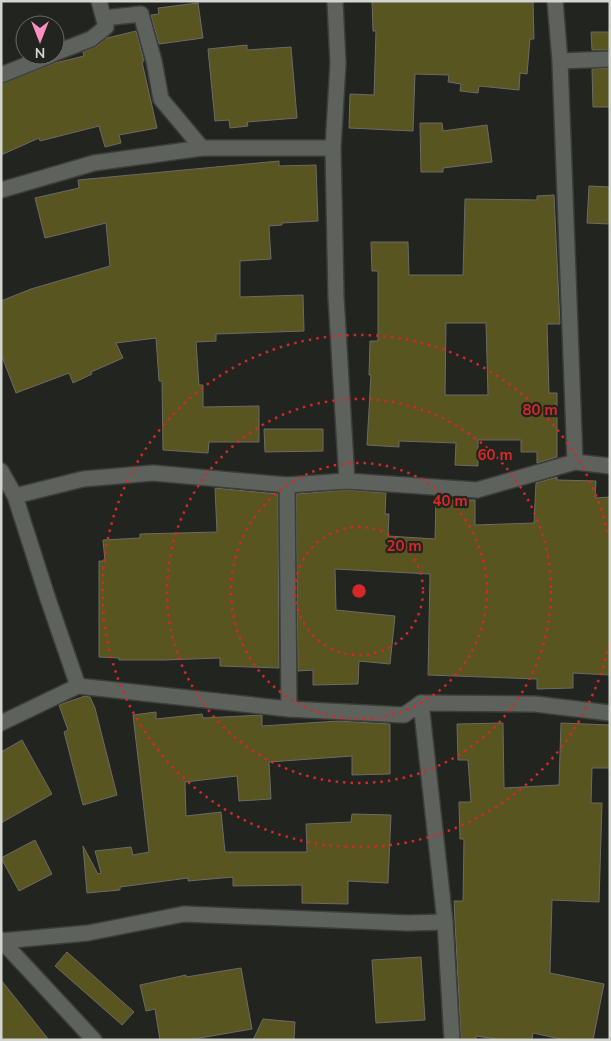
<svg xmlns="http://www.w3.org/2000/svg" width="611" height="1041" font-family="'Nunito Sans',sans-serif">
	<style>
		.building { fill: #585521; stroke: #6c6b65; fill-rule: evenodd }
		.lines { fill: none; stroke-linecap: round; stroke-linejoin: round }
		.minor-casing { stroke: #3b3e39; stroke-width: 18 }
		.minor { stroke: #5e625c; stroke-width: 15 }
		.ring { fill: none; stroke: #d62828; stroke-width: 2.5; stroke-dasharray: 2.5 5 }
		.centre { fill: #d62828; stroke: #21241f; stroke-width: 2.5 }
		.ring-label { font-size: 15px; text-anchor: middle; font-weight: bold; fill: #d62828; stroke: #21241f; stroke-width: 4.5; stroke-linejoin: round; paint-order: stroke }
	</style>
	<rect width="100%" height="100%" fill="#21241f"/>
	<g class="building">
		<polygon points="372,1 533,1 534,39 530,39 527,74 520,73 519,90 479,86 478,93 460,91 461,84 448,82 449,75 415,74 413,131 349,128 350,94 374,95 376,31 373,31"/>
		<polygon points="198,3 203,38 159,44 151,15 159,14 158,8"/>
		<polygon points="136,31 144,61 142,62 157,128 119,135 121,143 105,147 99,126 40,141 39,138 1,155 1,84 55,63 84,56 83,52 97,46 107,38"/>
		<polygon points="591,32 610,32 610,50 592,50"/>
		<polygon points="247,45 247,50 291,47 297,118 247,122 248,126 230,128 229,120 215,121 208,49"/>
		<polygon points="610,68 610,107 593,107 592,69"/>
		<polygon points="420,123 442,123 443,131 487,125 492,162 443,168 443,172 421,172"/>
		<polygon points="279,161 279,166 316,165 318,221 282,223 282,225 269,226 271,259 240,261 240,297 303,295 304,331 216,334 216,341 196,342 199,385 203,385 203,407 259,406 259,442 209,442 208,453 163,450 162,381 159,381 156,338 116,343 123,358 91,372 92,374 73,383 69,373 16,393 1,354 1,301 31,289 110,266 106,223 45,238 35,198 79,188 78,180"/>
		<polygon points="589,186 610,187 610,224 587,223"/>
		<path d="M554,195L560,324H547L549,393H557V457L537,463V452H521V440H478V466L455,465L456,443L399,441V447L367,445L371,375H369L370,341H378V271H372L371,242H408L409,275H463L465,199L537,200V196ZM446,323H486L488,395H445Z"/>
		<polygon points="264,429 323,429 323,451 265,452"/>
		<polygon points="557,477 557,480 596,481 595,498 610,497 610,675 573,673 573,688 537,689 537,679 428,675 430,574 335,569 336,610 395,616 390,664 359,661 358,684 313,685 313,670 298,671 296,494 347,490 386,493 385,514 389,514 388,536 435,539 436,500 475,500 475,525 534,523 536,483"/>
		<polygon points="215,488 278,494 279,668 220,666 220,658 164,660 119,660 119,658 99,657 99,561 105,561 103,540 140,538 140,534 217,532"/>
		<polygon points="85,696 90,697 95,708 117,795 83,805 64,732 68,730 59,705"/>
		<polygon points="156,712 156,719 202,714 203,718 262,715 262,726 338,721 390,724 390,774 352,775 352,756 269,762 271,799 239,801 237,776 185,782 186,816 221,812 225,852 307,852 306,824 351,822 352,814 391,815 388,883 348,881 348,904 302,903 302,885 233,886 233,877 188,881 188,878 120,887 120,890 87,893 83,846 98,874 101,873 95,851 131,847 133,855 149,852 133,715"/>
		<polygon points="503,723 504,788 559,785 561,723 610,725 610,768 592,768 591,803 602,803 599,902 552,900 550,973 604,984 593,1040 565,1040 533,1033 532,1040 503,1040 476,1036 476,1040 461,1040 454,901 463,901 464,839 460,839 459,802 471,802 468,760 458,760 457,724"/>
		<polygon points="22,740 52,794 1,823 1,752"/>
		<polygon points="35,840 52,874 19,891 1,858"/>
		<polygon points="67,952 134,1012 122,1025 55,966"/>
		<polygon points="421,957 425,1020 376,1023 372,960"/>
		<polygon points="241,968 252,1029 188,1040 160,1040 155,1009 146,1011 140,985 186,975 186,977"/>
		<polygon points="1,980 49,1040 1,1040"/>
		<polygon points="263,1019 295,1022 294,1040 253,1040"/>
	</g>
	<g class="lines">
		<defs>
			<g id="minor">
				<polyline points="335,1 338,63 333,148 336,297 347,481"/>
				<polyline points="555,1 560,61 575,462"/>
				<polyline points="104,18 141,14 154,61 161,99 202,148"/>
				<polyline points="55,53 91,39 106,27 99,1"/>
				<polyline points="560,61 610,59"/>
				<polyline points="1,75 51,55"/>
				<polyline points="1,190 94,163 202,148 333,148"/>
				<polyline points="1,471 15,496 48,599 78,686"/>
				<polyline points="287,485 289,709"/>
				<polyline points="15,496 83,479 153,473 287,485 347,481 477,490 575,462 610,466"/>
				<polyline points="421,703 445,922 452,1040"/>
				<polyline points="1,723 78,686 289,709 404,715 421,703 535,704 610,713"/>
				<polyline points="1,940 94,1040"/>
				<polyline points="1,941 88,933 184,914 408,923 445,922"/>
			</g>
		</defs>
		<use href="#minor" class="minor-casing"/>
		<use href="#minor" class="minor"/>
	</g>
	<g class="ring">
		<circle cx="359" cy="591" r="64"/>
		<circle cx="359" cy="591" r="128"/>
		<circle cx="359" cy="591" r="192"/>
		<path d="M609 644A256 256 0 1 1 609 538"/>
	</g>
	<circle cx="359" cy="591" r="8" class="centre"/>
	<g class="ring-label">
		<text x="540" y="415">80 m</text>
		<text x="495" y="460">60 m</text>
		<text x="450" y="506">40 m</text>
		<text x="404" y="551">20 m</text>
	</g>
	<rect width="611" height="1041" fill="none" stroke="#d3d5d1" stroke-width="5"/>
	<g transform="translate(40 40) rotate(180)"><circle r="24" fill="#21241f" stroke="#686b66"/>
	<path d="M0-4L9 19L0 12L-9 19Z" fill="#fc8fc2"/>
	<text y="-8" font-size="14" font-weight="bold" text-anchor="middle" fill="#d3d5d1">N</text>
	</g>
</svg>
